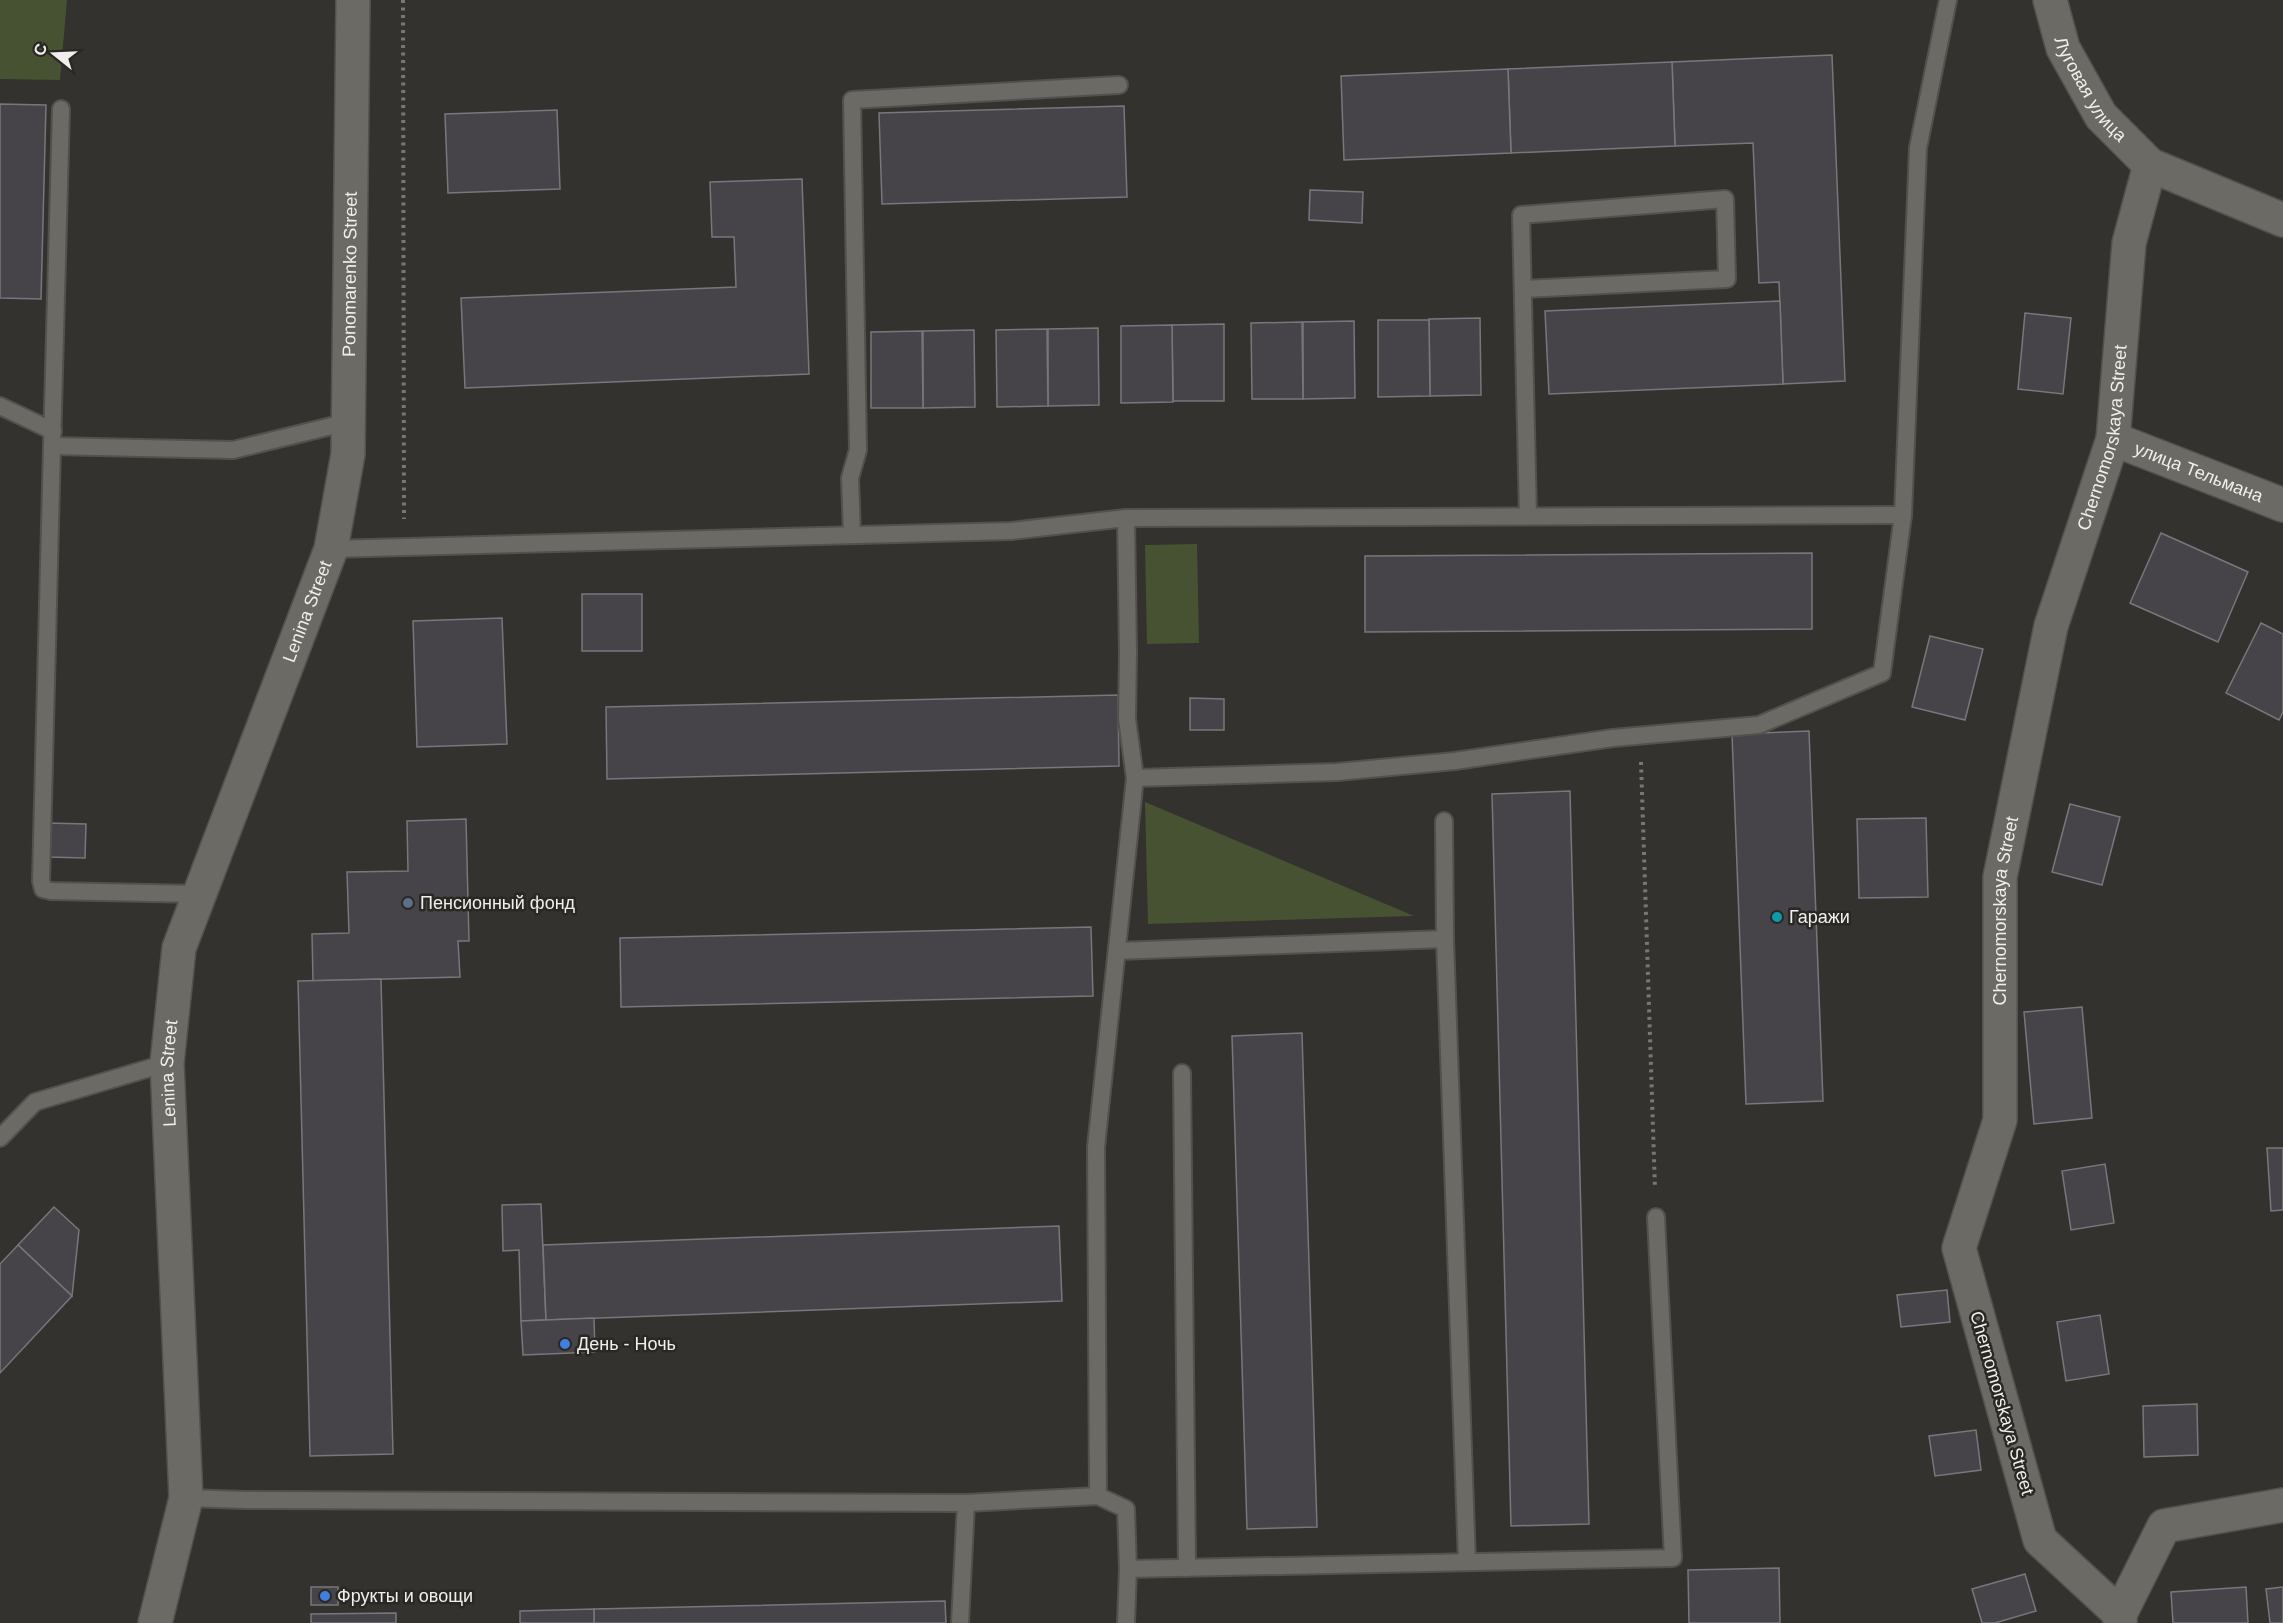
<svg xmlns="http://www.w3.org/2000/svg" width="2283" height="1623" font-family="Helvetica,sans-serif">
	<style>
		.green { fill: #475233 }
		.building { fill: #464449; stroke: #78777c; stroke-width: 1.5 }
		.lines { fill: none; stroke-linecap: round; stroke-linejoin: round }
		.service-casing { stroke: #52514e; stroke-width: 20 }
		.minor-casing { stroke: #52514e; stroke-width: 36 }
		.tertiary-casing { stroke: #52514e; stroke-width: 36 }
		.path { stroke: #787773; stroke-width: 4; stroke-dasharray: 3 4.5; stroke-linecap: butt }
		.service { stroke: #6b6a65; stroke-width: 16 }
		.minor { stroke: #6b6a65; stroke-width: 33 }
		.tertiary { stroke: #6b6a65; stroke-width: 33 }
		.service-dot { fill: #5c6f8a; stroke: #292824; stroke-width: 2 }
		.culture-dot { fill: #0f9aa8; stroke: #292824; stroke-width: 2 }
		.shop-dot { fill: #3f7fe0; stroke: #292824; stroke-width: 2 }
		.labels { text-anchor: middle; dominant-baseline: central; stroke-width: 5; stroke-linejoin: round; paint-order: stroke }
		.street-label { font-size: 18px; fill: #f0efec; stroke: #292824 }
		.poi-label { font-size: 18px; fill: #f0efec; stroke: #292824; text-anchor: start }
	</style>
	<rect width="100%" height="100%" fill="#33322e"/>
	<g class="green">
		<polygon points="0,0 67,0 60,80 0,79"/>
		<polygon points="1197,544 1199,643 1147,644 1145,545"/>
		<polygon points="1145,802 1414,916 1148,924"/>
	</g>
	<g class="building">
		<polygon points="1832,55 1845,381 1783,384 1779,282 1759,283 1753,143 1675,146 1672,62"/>
		<polygon points="1672,62 1675,146 1511,153 1508,69"/>
		<polygon points="1508,69 1511,153 1344,160 1341,76"/>
		<polygon points="0,104 46,105 41,299 0,298"/>
		<polygon points="1124,106 1127,197 882,204 879,113"/>
		<polygon points="557,110 560,189 448,193 445,114"/>
		<polygon points="802,179 809,374 465,388 461,298 736,287 734,237 712,237 710,182"/>
		<polygon points="1310,190 1363,192 1362,223 1309,220"/>
		<polygon points="1780,301 1783,384 1549,394 1545,311"/>
		<polygon points="2025,313 2071,318 2063,394 2018,389"/>
		<polygon points="1480,318 1481,395 1430,396 1429,319"/>
		<polygon points="1378,320 1429,320 1430,396 1378,397"/>
		<polygon points="1354,321 1355,398 1303,399 1303,322"/>
		<polygon points="1302,322 1303,399 1252,399 1251,323"/>
		<polygon points="1224,324 1224,401 1173,401 1172,325"/>
		<polygon points="1172,325 1173,402 1121,403 1121,326"/>
		<polygon points="1098,328 1099,405 1048,406 1048,329"/>
		<polygon points="1047,329 1048,406 997,407 996,330"/>
		<polygon points="974,330 975,407 923,408 923,331"/>
		<polygon points="922,331 923,408 871,408 871,332"/>
		<polygon points="2161,533 2248,572 2218,642 2130,603"/>
		<polygon points="1812,553 1812,629 1365,632 1365,556"/>
		<rect x="582" y="594" width="60" height="57"/>
		<polygon points="502,618 507,744 417,747 413,621"/>
		<polygon points="2261,623 2283,634 2283,712 2279,720 2226,693"/>
		<polygon points="1930,636 1983,649 1965,720 1912,707"/>
		<polygon points="1118,695 1119,766 607,779 606,707"/>
		<polygon points="1190,698 1224,699 1224,730 1190,730"/>
		<polygon points="1809,731 1823,1101 1746,1104 1732,734"/>
		<polygon points="1570,791 1589,1524 1511,1526 1492,794"/>
		<polygon points="2070,804 2120,817 2102,885 2052,872"/>
		<polygon points="1926,818 1928,897 1859,898 1857,819"/>
		<polygon points="466,819 469,941 458,941 460,977 313,981 312,934 349,933 347,872 408,871 407,821"/>
		<polygon points="49,823 86,824 85,858 48,857"/>
		<polygon points="1091,927 1093,996 621,1007 620,938"/>
		<polygon points="381,979 393,1454 310,1456 298,981"/>
		<polygon points="2082,1007 2092,1118 2034,1124 2024,1012"/>
		<polygon points="1302,1033 1317,1527 1247,1529 1232,1036"/>
		<polygon points="2267,1148 2283,1148 2283,1210 2271,1211"/>
		<polygon points="2105,1164 2114,1223 2071,1230 2062,1171"/>
		<polygon points="541,1204 546,1320 521,1321 519,1250 503,1251 502,1205"/>
		<polygon points="54,1207 79,1230 72,1296 18,1245"/>
		<polygon points="1059,1226 1062,1301 546,1320 543,1245"/>
		<polygon points="18,1245 72,1296 0,1373 0,1264"/>
		<polygon points="1947,1290 1950,1322 1901,1327 1897,1295"/>
		<polygon points="2100,1315 2109,1374 2066,1381 2057,1322"/>
		<polygon points="594,1318 595,1352 523,1355 521,1321"/>
		<polygon points="2197,1404 2198,1455 2144,1457 2143,1406"/>
		<polygon points="1976,1430 1981,1470 1935,1476 1929,1436"/>
		<polygon points="1779,1568 1780,1623 1689,1623 1688,1570"/>
		<polygon points="2025,1574 2036,1611 1995,1623 1982,1623 1972,1589"/>
		<rect x="311" y="1587" width="27" height="18"/>
		<polygon points="2246,1587 2248,1623 2173,1623 2171,1592"/>
		<polygon points="2283,1587 2283,1623 2270,1623 2266,1589"/>
		<polygon points="945,1601 946,1623 594,1623 594,1609"/>
		<polygon points="594,1609 594,1623 520,1623 520,1611"/>
		<polygon points="396,1613 396,1623 311,1623 311,1614"/>
	</g>
	<g class="lines">
		<defs>
			<g id="service">
				<polyline points="61,109 52,446 233,450 348,422"/>
				<polyline points="1523,289 1727,279 1725,199 1521,215 1528,516"/>
				<polyline points="0,406 53,431"/>
				<polyline points="52,446 41,881 43,889 51,891 199,894"/>
				<polyline points="852,535 850,478 858,450 852,100 1119,85"/>
				<polyline points="331,549 1011,531 1126,518 1903,515"/>
				<polyline points="1135,778 1337,772 1455,761 1613,738 1759,725 1882,673 1903,515 1918,148 1948,0"/>
				<polyline points="1444,821 1445,939 1467,1562"/>
				<polyline points="1117,951 1445,939"/>
				<polyline points="1182,1073 1187,1568"/>
				<polyline points="0,1138 35,1102 167,1063"/>
				<polyline points="1098,1496 1096,1147 1135,778 1127,719 1128,653 1126,518"/>
				<polyline points="186,1498 246,1500 966,1503 1098,1496 1126,1509 1128,1569 1126,1623"/>
				<polyline points="1128,1569 1673,1558 1656,1217"/>
				<polyline points="960,1623 966,1503"/>
			</g>
			<g id="minor">
				<path id="s1" d="M2050,0L2063,48L2101,116L2150,165L2283,220"/>
				<path id="s2" d="M2113,439L2283,505"/>
				<polyline points="2120,1614 2164,1526 2283,1505"/>
				<path id="s3" d="M2120,1623V1614L2040,1540L1959,1248L2000,1120V877L2051,626L2113,439L2129,243L2150,165"/>
			</g>
			<g id="tertiary">
				<path id="s4" d="M155,1623L186,1498L167,1063L179,948L331,549L348,454L353,0"/>
			</g>
		</defs>
		<use href="#service" class="service-casing"/>
		<use href="#minor" class="minor-casing"/>
		<use href="#tertiary" class="tertiary-casing"/>
		<g class="path">
			<polyline points="403,0 404,519"/>
			<polyline points="1641,762 1655,1189"/>
		</g>
		<use href="#service" class="service"/>
		<use href="#minor" class="minor"/>
		<use href="#tertiary" class="tertiary"/>
	</g>
	<circle class="service-dot" cx="408" cy="903" r="6"/>
	<circle class="culture-dot" cx="1777" cy="917" r="6"/>
	<g class="shop-dot">
		<circle cx="565" cy="1344" r="6"/>
		<circle cx="325" cy="1596" r="6"/>
	</g>
	<g class="labels">
		<g class="street-label">
			<text stroke="none"><textPath href="#s1" startOffset="99">Луговая улица</textPath></text>
			<text stroke="none"><textPath href="#s4" startOffset="1383">Ponomarenko Street</textPath></text>
			<text stroke="none"><textPath href="#s3" startOffset="1251">Chernomorskaya Street</textPath></text>
			<text stroke="none"><textPath href="#s2" startOffset="92">улица Тельмана</textPath></text>
			<text stroke="none"><textPath href="#s4" startOffset="1040">Lenina Street</textPath></text>
			<text stroke="none"><textPath href="#s3" startOffset="765">Chernomorskaya Street</textPath></text>
			<text stroke="none"><textPath href="#s4" startOffset="554">Lenina Street</textPath></text>
			<text transform="translate(2002 1403) rotate(74)">Chernomorskaya Street</text>
		</g>
		<g class="poi-label">
			<text x="420" y="903">Пенсионный фонд</text>
			<text x="1789" y="917">Гаражи</text>
			<text x="577" y="1344">День - Ночь</text>
			<text x="337" y="1596">Фрукты и овощи</text>
		</g>
	</g>
	<g transform="translate(54 54) rotate(288)" stroke="#292824" stroke-width="4.5" paint-order="stroke">
	<path d="M0-4.5L10 22L0 15L-10 22Z" fill="#f0efec"/>
	<text y="-9" font-size="16" font-weight="bold" text-anchor="middle" fill="#f0efec">С</text>
	</g>
</svg>
